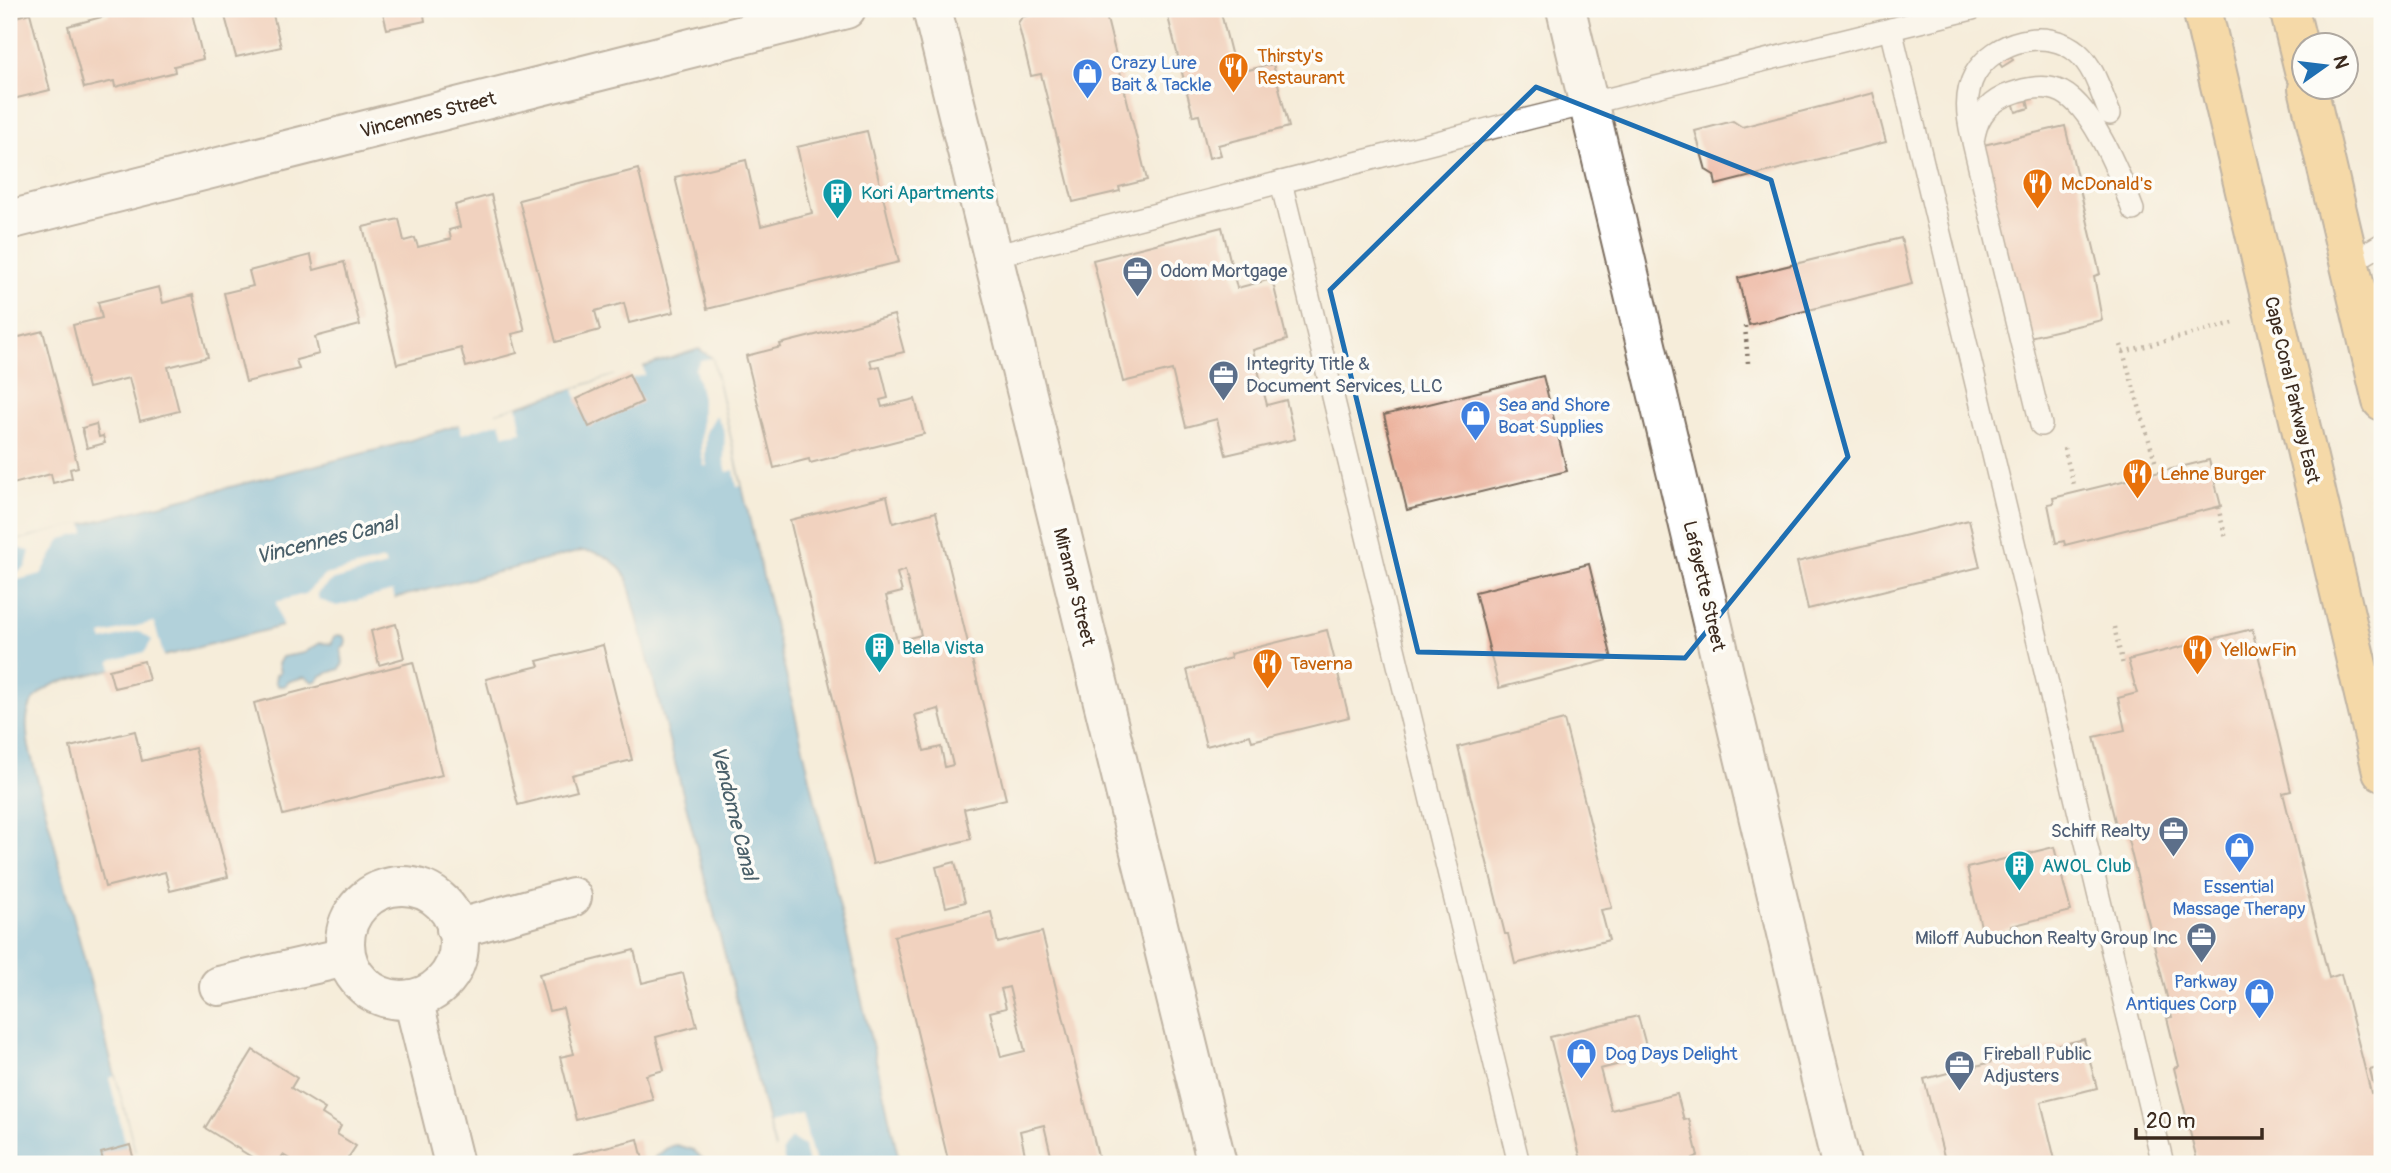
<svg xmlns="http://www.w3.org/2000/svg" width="2391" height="1173" font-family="Pangolin,sans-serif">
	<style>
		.water { fill: #5fafd9; stroke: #4d6c7c; stroke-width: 2 }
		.pier { fill: #f6edda }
		.building { fill: #ecb29d; fill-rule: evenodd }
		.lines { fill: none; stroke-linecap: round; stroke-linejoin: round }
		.lane-casing { stroke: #7c6e60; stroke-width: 24 }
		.street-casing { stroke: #7c6e60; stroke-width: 42 }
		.primary-casing { stroke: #7c6e60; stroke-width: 42 }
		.path { stroke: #7c6e60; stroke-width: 4.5; stroke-dasharray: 2 5; stroke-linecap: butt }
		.lane { stroke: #fff; stroke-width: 21 }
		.street { stroke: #fff; stroke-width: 38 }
		.primary { stroke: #f4c16b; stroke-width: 38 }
		.marked { fill: none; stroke: #1f6fb2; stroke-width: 5; stroke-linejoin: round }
		.labels { text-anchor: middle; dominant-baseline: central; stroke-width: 7; stroke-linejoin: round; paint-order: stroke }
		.food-label { font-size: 19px; fill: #c56008; stroke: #fdfcf7; text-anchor: start }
		.shop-label { font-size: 19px; fill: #366cbe; stroke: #fdfcf7; text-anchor: start }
		.street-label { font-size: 19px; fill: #3b2a1e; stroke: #fdfcf7 }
		.culture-label { font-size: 19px; fill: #0d838f; stroke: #fdfcf7; text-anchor: start }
		.service-label { font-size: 19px; fill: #4e5e75; stroke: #fdfcf7; text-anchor: start }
		.water-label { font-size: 21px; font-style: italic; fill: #495f69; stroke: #fdfcf7 }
	</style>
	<rect width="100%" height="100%" fill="#fdfcf7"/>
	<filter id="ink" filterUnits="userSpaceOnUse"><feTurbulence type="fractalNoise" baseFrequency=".0143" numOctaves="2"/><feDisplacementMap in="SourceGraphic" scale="14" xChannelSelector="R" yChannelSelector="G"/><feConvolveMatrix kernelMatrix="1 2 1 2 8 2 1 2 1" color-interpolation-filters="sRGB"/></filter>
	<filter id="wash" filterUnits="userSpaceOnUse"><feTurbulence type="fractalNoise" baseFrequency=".00686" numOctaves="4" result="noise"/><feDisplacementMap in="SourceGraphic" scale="28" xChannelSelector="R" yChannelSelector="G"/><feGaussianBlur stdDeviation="1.57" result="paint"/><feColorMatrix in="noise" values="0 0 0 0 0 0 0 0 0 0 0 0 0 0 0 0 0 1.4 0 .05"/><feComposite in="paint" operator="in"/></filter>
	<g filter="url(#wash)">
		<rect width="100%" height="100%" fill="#f6edda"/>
		<g class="water">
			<path d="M699,349L712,358L900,1164H779L627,578C616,561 603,551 582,551L60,682C27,694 23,715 29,747L138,1164H18L9,1127V543L392,446Z"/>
			<polygon points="337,635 343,636 346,640 345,646 341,649 343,663 340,669 322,675 318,680 313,682 305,677 290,681 284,686 278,686 275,681 276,675 280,672 278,664 282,657 304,653 320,643 332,644 333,638"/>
			<path d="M676,1145L693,1150L708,1164L654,1163L655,1157C663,1153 665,1146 676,1145Z"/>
		</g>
		<g class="pier">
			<polygon points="712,358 741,486 737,487 734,470 727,472 724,461 725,432 716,415 706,432 705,458 707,466 704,466 701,451 702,398 695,368 701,360"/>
			<polygon points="642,363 645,375 626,380 578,402 574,389 615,375 615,372"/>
			<polygon points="517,406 522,432 504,435 500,422 462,434 458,422 495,410 496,413"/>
			<polygon points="83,523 85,533 61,539 41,574 9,582 9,578 26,567 30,551 17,548 9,552 9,543"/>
			<polygon points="384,560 386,566 331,581 317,593 319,600 337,606 393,591 395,601 283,629 276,602 305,594 325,575"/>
			<polygon points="154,622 164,658 113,672 110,661 145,652 152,640 139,631 103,641 101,635"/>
			<polygon points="115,1076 135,1152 138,1151 141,1164 131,1164 109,1078"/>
			<polygon points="802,1114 815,1164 808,1164 804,1146 791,1138 782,1151 785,1164 776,1164 772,1150 776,1149 769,1122"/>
		</g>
		<g id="blocks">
			<g class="building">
				<polygon points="107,9 191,9 203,59 174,66 175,72 115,87 114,81 84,88 68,26 109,15"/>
				<polygon points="223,9 278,9 272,11 281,47 236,57"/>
				<polygon points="382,9 447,9 447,10 424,15 425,21 387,29"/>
				<polygon points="1055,9 1074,9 1077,18 1105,11 1147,180 1119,187 1120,191 1073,202 1041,74 1031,76 1018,23 1022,17"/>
				<polygon points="1166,9 1220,9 1236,73 1273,64 1289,127 1218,145 1221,155 1209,158 1199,115 1193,116"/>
				<polygon points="30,13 50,90 9,100 9,19"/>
				<polygon points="2003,45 2013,60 2002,67 1992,53"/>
				<polygon points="2025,90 2029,108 2016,112 2011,94"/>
				<polygon points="1873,93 1886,142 1716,185 1714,175 1706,170 1695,131 1733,121 1742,127"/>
				<polygon points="2065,126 2100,274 2094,276 2102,320 2021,339 1975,147"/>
				<polygon points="867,131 899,262 707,309 675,177 746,160 761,226 812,213 797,147"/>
				<polygon points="638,169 674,312 629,323 624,303 595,311 600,330 556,342 519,200"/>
				<polygon points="491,195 525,331 512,334 517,353 466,367 461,348 397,364 363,227 399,219 404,241 415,238 418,247 451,239 449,230 460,227 455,205"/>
				<polygon points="1222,227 1237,288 1272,279 1287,340 1253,350 1267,405 1286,400 1295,439 1226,455 1217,419 1186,427 1172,370 1123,382 1093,260"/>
				<polygon points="1901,238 1912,284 1749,325 1738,278"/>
				<polygon points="311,255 314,270 344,262 360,325 315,337 319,354 296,360 299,369 246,382 224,293 253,286 249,271"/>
				<polygon points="159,287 163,303 193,295 208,357 168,367 179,411 140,421 129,378 88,388 73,325 102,318 98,302"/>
				<polygon points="894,315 904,352 870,360 872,368 880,366 884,381 888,398 880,400 882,407 915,399 924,434 810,463 809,459 774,468 746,356 781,347 780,344"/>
				<polygon points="43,331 78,467 70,469 72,478 53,483 51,474 9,485 9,334 11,339"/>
				<polygon points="629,374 642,402 589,427 576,399"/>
				<polygon points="1543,376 1567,471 1407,510 1384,415"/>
				<polygon points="96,424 99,437 103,436 105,443 87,448 82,428"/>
				<polygon points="2209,460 2221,506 2065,545 2064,541 2056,543 2048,504 2054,503 2053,498"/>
				<path d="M887,496L893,523L936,512L1006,799L964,809L971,839L873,864L790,520ZM905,570L921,635L897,641L886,596L902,592L897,573ZM939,709L953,765L945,767L941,747L924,751L915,715Z"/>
				<polygon points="1969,520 1980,567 1808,609 1797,562"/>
				<polygon points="1589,564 1612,659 1499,688 1475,592"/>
				<polygon points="396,624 404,658 379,665 371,631"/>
				<polygon points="2252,629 2291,791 2283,793 2329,978 2341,974 2371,1093 2374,1092 2382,1123 2382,1164 2198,1164 2174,1068 2179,1066 2167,1018 2172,1017 2126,832 2118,833 2094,737 2125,730 2118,698 2137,693 2128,660"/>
				<polygon points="1327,630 1349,717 1252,741 1250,735 1206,746 1187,670 1231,658 1230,654"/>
				<polygon points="603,645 632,760 572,775 577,790 518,805 486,679 539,666 537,661"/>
				<polygon points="144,661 149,680 114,688 109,670"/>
				<polygon points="413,662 442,775 283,815 254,703"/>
				<polygon points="1564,720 1612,908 1601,910 1609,940 1515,964 1508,934 1505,934 1458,747"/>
				<polygon points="135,731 142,761 195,748 228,877 170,891 165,872 105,887 70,747"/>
				<polygon points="2054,847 2071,911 2011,926 2011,928 1983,935 1967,868"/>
				<polygon points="955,862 965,902 946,907 936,867"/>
				<path d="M991,912L998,943L1042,932L1100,1164H1053L1044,1125L1020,1131L1027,1164H949L894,936ZM1009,987L1025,1051L1001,1057L990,1012L1006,1008L1001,989Z"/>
				<polygon points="634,950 642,983 683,973 697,1026 656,1037 664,1070 646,1075 653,1100 576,1120 560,1057 574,1054 563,1008 549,1011 539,974"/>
				<polygon points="1638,1016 1649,1057 1600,1069 1611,1110 1677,1094 1684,1120 1689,1119 1698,1156 1693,1158 1695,1164 1582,1164 1550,1037"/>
				<polygon points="2084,1039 2097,1088 2041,1102 2056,1164 1946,1164 1924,1079"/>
				<polygon points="253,1050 297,1078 291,1088 325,1109 322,1114 341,1126 337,1134 356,1146 344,1164 298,1164 283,1155 277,1164 263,1164 205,1128"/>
				<polygon points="2381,1067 2382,1080 2373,1083 2370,1070"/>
				<polygon points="638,1139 644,1164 575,1164 573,1155"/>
				<polygon points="130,1145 135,1164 104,1164 101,1153"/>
			</g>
		</g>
	</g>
	<g filter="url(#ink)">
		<use href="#blocks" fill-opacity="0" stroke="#7c6e60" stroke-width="2"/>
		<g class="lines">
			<defs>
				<g id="lane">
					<path d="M1891,29C1980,408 2073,786 2163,1164"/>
					<path d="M1972,137C1967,116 1964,94 1975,74C1994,41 2047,26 2078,53C2095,68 2101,94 2110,114"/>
					<polyline points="1281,182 1519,1164"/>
					<polyline points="993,256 1531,118 1972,9"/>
					<polyline points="2350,263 2382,244"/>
					<path d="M2041,425L1973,142C1976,120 1984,106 2005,96C2019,90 2041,84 2057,90C2091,101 2121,178 2133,210"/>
				</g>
				<g id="street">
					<polyline points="932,9 1217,1164"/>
					<polyline points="1566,9 1841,1164"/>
					<polyline points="9,220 846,9"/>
					<circle cx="402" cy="943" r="57"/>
					<polyline points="456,929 572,897"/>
					<polyline points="219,986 346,957"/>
					<polyline points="413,999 454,1164"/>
				</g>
				<g id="primary">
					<polyline points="2202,9 2382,771"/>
					<polyline points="2289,9 2304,70"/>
					<polyline points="2308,88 2382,401"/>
				</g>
			</defs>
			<use href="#lane" class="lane-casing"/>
			<use href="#street" class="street-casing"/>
			<use href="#primary" class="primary-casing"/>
			<g class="path">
				<polyline points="1745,326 1748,363"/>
				<polyline points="2121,345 2156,464"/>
				<polyline points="2123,352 2234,323"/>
				<polyline points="2064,448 2074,485"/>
				<polyline points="2218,507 2226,539"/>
				<polyline points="2114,627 2123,665"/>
				<polyline points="1911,936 1936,930"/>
			</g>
			<use href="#lane" class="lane"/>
			<use href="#street" class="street"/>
			<use href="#primary" class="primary"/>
		</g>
	</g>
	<path d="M0 0H2391V1173H0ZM1536,87L1771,180L1848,457L1685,658L1418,652L1330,290Z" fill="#f6edda" fill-opacity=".55" fill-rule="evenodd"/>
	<path class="marked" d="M1536,87L1771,180L1848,457L1685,658L1418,652L1330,290Z"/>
	<defs>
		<symbol id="restaurant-pin" viewBox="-11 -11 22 30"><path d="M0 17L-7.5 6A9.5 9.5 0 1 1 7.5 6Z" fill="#e8710a" stroke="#fdfcf7"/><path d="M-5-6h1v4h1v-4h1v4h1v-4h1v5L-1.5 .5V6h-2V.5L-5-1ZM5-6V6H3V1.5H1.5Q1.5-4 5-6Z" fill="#fff"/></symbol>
		<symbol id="shop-pin" viewBox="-11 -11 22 30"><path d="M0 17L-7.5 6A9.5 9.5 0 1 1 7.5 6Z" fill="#3f7fe0" stroke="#fdfcf7"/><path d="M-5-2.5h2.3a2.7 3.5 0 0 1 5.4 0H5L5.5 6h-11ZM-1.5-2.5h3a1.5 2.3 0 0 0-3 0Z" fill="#fff"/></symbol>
		<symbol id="building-pin" viewBox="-11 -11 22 30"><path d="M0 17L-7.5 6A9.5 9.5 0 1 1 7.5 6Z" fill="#0f9aa8" stroke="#fdfcf7"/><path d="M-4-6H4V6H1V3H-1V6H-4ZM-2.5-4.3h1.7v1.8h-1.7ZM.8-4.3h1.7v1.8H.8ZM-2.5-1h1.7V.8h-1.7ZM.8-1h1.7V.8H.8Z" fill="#fff"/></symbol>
		<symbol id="office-pin" viewBox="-11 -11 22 30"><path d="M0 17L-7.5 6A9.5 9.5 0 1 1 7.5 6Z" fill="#5c6f8a" stroke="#fdfcf7"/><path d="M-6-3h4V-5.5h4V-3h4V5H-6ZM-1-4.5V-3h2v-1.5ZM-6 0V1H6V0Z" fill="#fff"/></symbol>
	</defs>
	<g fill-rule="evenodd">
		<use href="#restaurant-pin" x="1216" y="50" width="35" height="47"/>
		<use href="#shop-pin" x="1070" y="56" width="35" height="47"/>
		<use href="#restaurant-pin" x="2020" y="166" width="35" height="47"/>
		<use href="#building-pin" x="820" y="176" width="35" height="47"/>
		<use href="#office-pin" x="1120" y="254" width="35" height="47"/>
		<use href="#office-pin" x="1206" y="358" width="35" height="47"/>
		<use href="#shop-pin" x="1458" y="398" width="35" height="47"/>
		<use href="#restaurant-pin" x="2120" y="456" width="35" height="47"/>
		<use href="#building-pin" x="862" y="630" width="35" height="47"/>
		<use href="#restaurant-pin" x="2180" y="632" width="35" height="47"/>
		<use href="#restaurant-pin" x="1250" y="646" width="35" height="47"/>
		<use href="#office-pin" x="2156" y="814" width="35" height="47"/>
		<use href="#shop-pin" x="2222" y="830" width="35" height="47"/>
		<use href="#building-pin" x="2002" y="848" width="35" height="47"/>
		<use href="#office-pin" x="2184" y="920" width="35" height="47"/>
		<use href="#shop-pin" x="2242" y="976" width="35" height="47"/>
		<use href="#shop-pin" x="1564" y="1036" width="35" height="47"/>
		<use href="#office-pin" x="1942" y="1048" width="35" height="47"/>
	</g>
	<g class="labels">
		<g class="food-label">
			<text x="1257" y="56">Thirsty's<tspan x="1257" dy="22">Restaurant</tspan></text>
			<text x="2061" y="184">McDonald's</text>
			<text x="2160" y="474">Lehne Burger</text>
			<text x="2221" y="650">YellowFin</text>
			<text x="1290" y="664">Taverna</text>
		</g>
		<g class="shop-label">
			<text x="1111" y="63">Crazy Lure<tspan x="1111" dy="22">Bait &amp; Tackle</tspan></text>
			<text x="1498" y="405">Sea and Shore<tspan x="1498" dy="22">Boat Supplies</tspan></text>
			<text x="2239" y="887" text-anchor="middle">Essential<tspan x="2239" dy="22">Massage Therapy</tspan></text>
			<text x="2237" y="982" text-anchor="end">Parkway<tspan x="2237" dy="22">Antiques Corp</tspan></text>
			<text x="1605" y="1054">Dog Days Delight</text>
		</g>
		<g class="street-label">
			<text transform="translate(428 115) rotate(-14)">Vincennes Street</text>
			<text transform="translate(2292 390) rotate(77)">Cape Coral Parkway East</text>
			<text transform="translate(1704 586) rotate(77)">Lafayette Street</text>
			<text transform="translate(1074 587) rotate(76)">Miramar Street</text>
		</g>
		<g class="culture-label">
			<text x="861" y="193">Kori Apartments</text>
			<text x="902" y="648">Bella Vista</text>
			<text x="2042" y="866">AWOL Club</text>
		</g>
		<g class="service-label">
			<text x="1160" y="271">Odom Mortgage</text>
			<text x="1246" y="364">Integrity Title &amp;<tspan x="1246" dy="22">Document Services, LLC</tspan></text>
			<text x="2150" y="831" text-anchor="end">Schiff Realty</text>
			<text x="2178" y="938" text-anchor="end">Miloff Aubuchon Realty Group Inc</text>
			<text x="1983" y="1054">Fireball Public<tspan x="1983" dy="22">Adjusters</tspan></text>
		</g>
		<g class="water-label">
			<text transform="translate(327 540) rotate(-14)">Vincennes Canal</text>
			<text transform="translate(734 813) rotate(76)">Vendome Canal</text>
		</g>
	</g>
	<rect width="2391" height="1173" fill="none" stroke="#fdfcf7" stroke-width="35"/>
	<g transform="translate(2325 66) rotate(76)"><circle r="33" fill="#fdfcf7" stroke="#afa8a0" stroke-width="2"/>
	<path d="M0-5L12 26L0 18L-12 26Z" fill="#1f6fb2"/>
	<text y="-10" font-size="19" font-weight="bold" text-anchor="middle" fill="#3b2a1e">N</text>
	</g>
	<path d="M2136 1128v10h126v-10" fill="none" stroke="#3b2a1e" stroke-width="3.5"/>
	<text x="2146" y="1128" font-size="21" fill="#3b2a1e" stroke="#fdfcf7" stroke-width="5" paint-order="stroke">20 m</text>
</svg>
